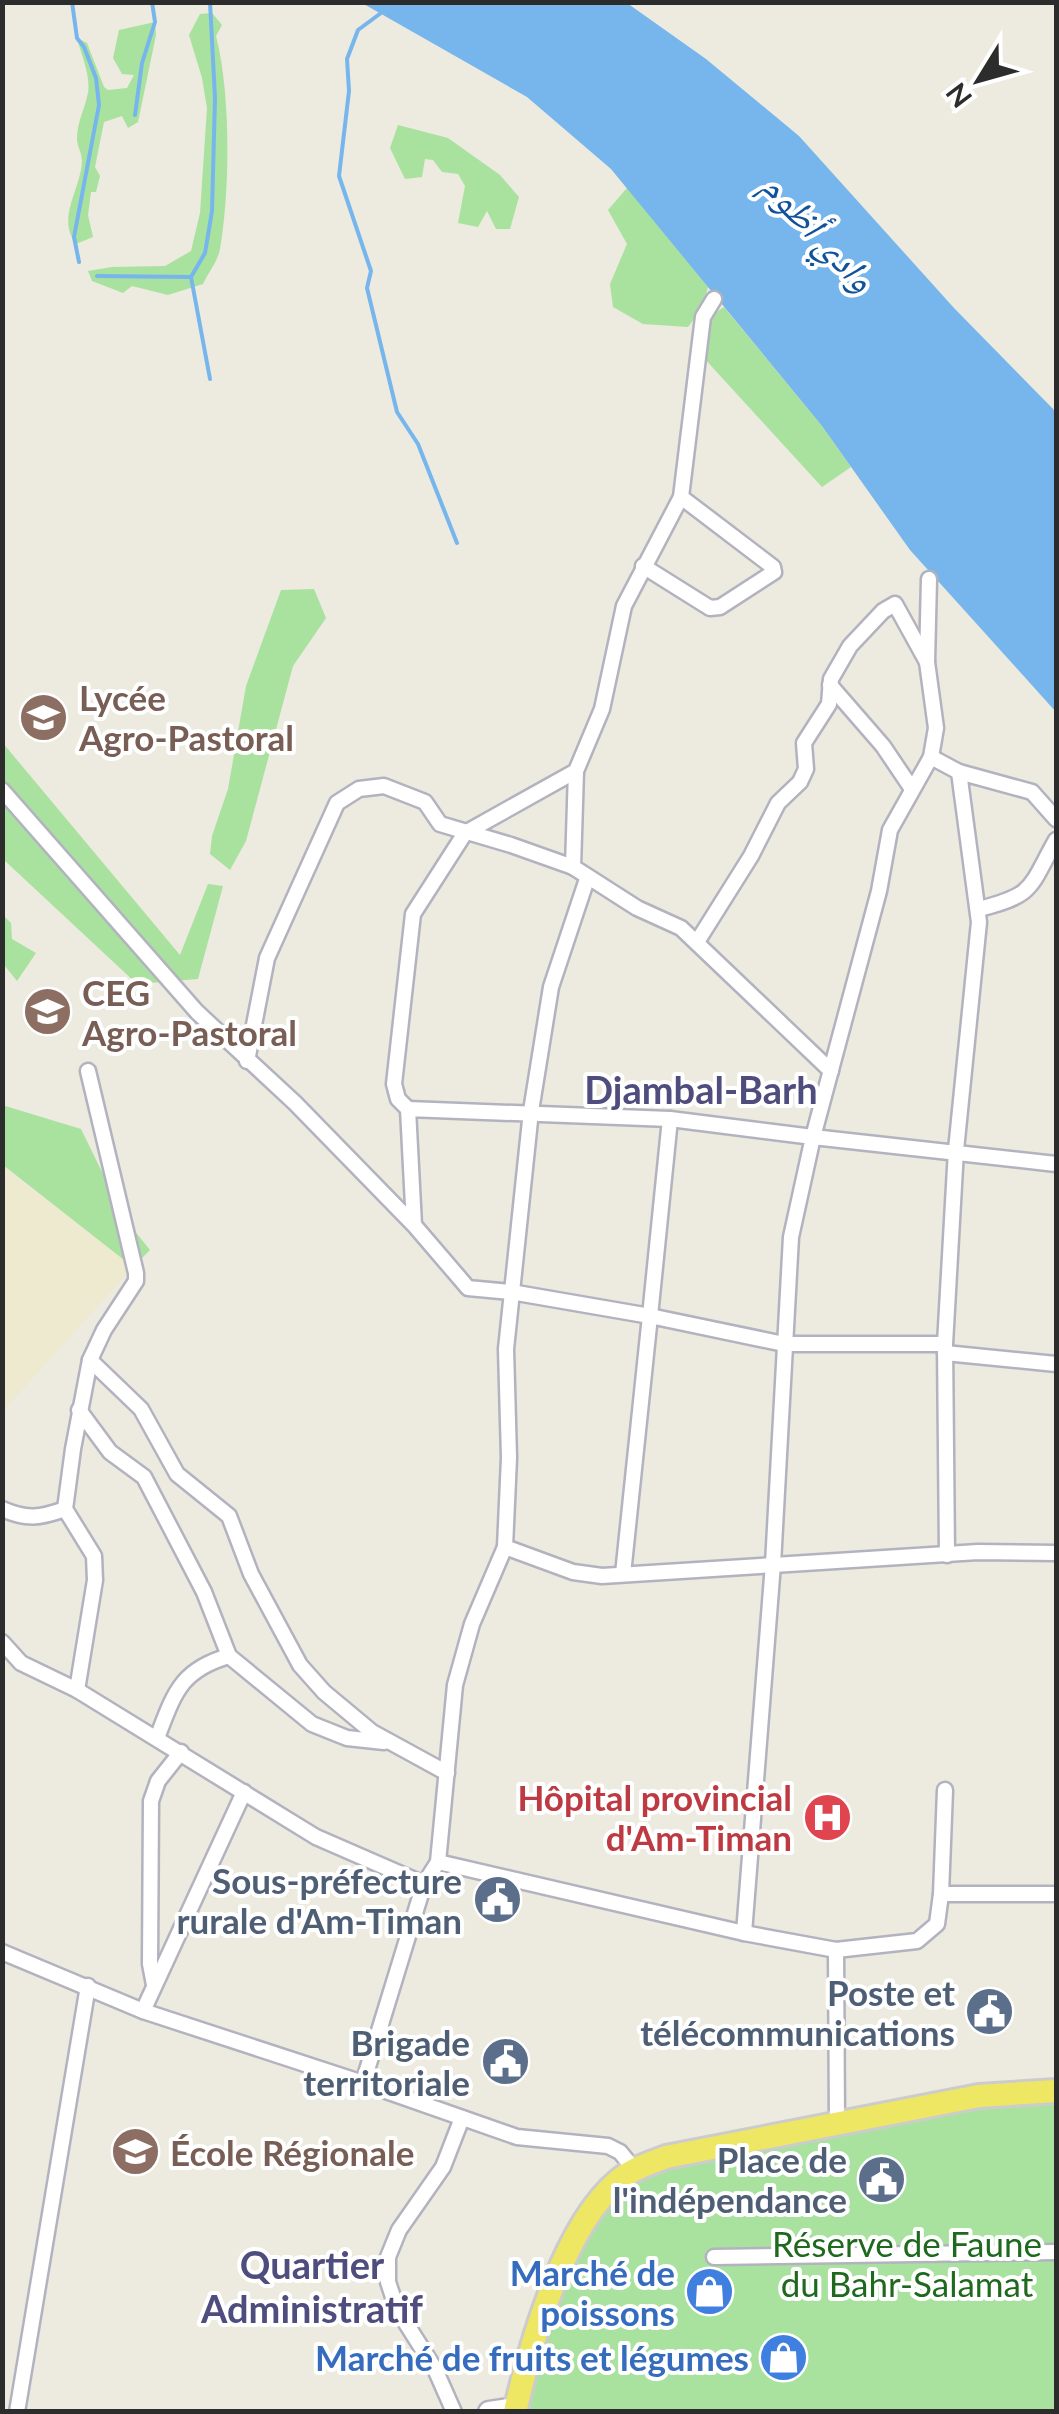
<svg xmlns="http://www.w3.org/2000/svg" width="1059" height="2414" font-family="Lato,'Noto Naskh Arabic',sans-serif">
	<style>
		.education { fill: #eeead0 }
		.green { fill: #a8e29e }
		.water { fill: #76b6ec }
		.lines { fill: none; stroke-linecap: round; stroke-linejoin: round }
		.stream { stroke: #76b6ec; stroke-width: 4 }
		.street-casing { stroke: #b2b3bf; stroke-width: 19 }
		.secondary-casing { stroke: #b2b3bf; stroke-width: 25 }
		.primary-casing { stroke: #ccc; stroke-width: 28 }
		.street { stroke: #fff; stroke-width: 14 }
		.secondary { stroke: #fff; stroke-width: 20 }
		.primary { stroke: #eee764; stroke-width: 22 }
		.labels { text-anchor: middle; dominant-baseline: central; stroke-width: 8; stroke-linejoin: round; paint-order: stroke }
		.education-label { font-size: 35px; font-weight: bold; fill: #785e54; stroke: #fff; text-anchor: start }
		.health-label { font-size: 35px; font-weight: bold; fill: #be3a42; stroke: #fff; text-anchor: end }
		.service-label { font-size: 35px; font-weight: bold; fill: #4e5e75; stroke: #fff; text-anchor: end }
		.park-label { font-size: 35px; fill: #1e691d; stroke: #fff }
		.shop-label { font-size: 35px; font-weight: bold; fill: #366cbe; stroke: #fff; text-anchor: end }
		.water-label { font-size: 38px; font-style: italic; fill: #11529c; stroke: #fff }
		.neighbourhood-label { font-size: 38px; font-weight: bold; fill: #4e4d7d; stroke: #fff }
	</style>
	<rect width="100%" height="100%" fill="#edeadf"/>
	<polygon class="education" points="2,1165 133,1267 3,1411 2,1411"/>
	<g class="green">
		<path d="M212,13L222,25L216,36C231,94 230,190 220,249C218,261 208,273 203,284L168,295L132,286L123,293L92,281L88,271L112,267L165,266L191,251L200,213L207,108L202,78L189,35L200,14Z"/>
		<path d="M155,22L156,35L138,122L128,128L122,116L104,122L95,167L100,176L96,192H91L88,215L93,237L76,244C56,218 81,189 82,161C82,153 77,146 77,139C77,122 85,108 88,93C91,76 81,54 77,38L87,43L104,87L108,90L127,88L134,75L122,74L113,58L119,30Z"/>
		<polygon points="398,125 448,138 500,175 519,197 510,229 496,229 487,211 478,227 458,223 465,186 458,174 442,172 433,160 425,159 422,177 405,179 390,148"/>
		<polygon points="627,188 708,287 702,308 688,327 643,324 613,307 610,284 627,244 608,210"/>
		<polygon points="724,307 822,426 851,467 822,487 703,357 706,319"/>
		<polygon points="314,589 326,618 293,666 246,841 230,870 210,854 212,836 228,789 246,686 281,590"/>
		<polygon points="2,742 180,955 208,884 223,886 198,979 137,984 3,859"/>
		<polygon points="2,914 11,923 12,939 36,953 17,981 5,966 3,967"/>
		<polygon points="2,1105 81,1129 125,1219 150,1250 133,1267 3,1165"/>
		<polygon points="1056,2096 1056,2411 515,2412 548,2300 615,2183 709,2136"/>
	</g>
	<polygon class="water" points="362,3 627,3 706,59 799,136 954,308 1056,412 1056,712 910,550 822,426 611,169 527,97"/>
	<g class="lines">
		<g class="stream">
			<polyline points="72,2 77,38 84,47 96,78 99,105 74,237 79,262"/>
			<polyline points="388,2 381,13 358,30 347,59 349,91 339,176 371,271 367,288 397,412 418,444 457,543"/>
			<polyline points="135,115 142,63 155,22 152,2"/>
			<polyline points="97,276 191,277"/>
			<polyline points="210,379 191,277 205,253 212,211 215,98 210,2"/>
		</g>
		<defs>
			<g id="street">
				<polyline points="643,566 710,608 720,607 774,572 773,567 681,497"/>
				<polyline points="929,579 927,662 936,728 931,757"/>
				<polyline points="830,685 883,746 912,789"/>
				<polyline points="576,771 573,867 637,908 681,928 831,1071"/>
				<polyline points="959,772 931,757 890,830 879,891 813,1137 1056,1164"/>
				<polyline points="2,790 197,1012 295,1103 414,1225 468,1288 511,1292 650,1316 670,1119 408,1109 414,1225"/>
				<path d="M979,909C1035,895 1029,888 1056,840"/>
				<polyline points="697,942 751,856 778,803 800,782 806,769 804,743 829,704 831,679 850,646 883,611 895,604 927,662"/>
				<polyline points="247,1061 267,958 337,803 359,789 384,786 425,802 440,824 511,845 573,867"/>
				<polyline points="408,1109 398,1099 394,1084 413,914 465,833 576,771 602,709 624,606 681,497 703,317 714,299"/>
				<polyline points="670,1119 813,1137 791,1237 773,1564 744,1933"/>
				<polyline points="945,1353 1056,1364"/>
				<polyline points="90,1360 141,1409 177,1474 229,1516 251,1574 300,1665 324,1692 372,1732 447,1773"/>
				<polyline points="79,1410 110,1452 144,1477 204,1592 229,1656"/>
				<path d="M2,1509C27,1520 40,1518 65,1509"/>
				<polyline points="505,1547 509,1458 506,1349 531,1111 551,987 587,879"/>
				<polyline points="947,1555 945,1344 956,1150 979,922 959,772 1032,792 1056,819"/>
				<polyline points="623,1574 650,1316 784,1344 945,1344"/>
				<polyline points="2,1642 21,1663 77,1690 316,1837 424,1884"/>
				<polyline points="77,1690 95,1580 94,1556 65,1509 73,1449 90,1360 104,1330 136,1281 136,1273 88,1071"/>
				<path d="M157,1738C174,1694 180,1670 229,1656L312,1724L347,1738L384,1742"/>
				<polyline points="438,1862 744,1933 836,1950 917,1941 937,1924 941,1894 945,1790"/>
				<polyline points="941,1894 1056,1894"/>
				<polyline points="836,1950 837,2123"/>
				<polyline points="2,1952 143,2011 363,2083 424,1884 438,1862 455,1685 472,1624 505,1547 573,1572 602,1576 978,1552 1056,1553"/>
				<polyline points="154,1985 150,1964 151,1801 158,1781 181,1752"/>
				<polyline points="143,2011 244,1792"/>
				<polyline points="363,2083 517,2137 608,2146 620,2152 634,2169"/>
				<polyline points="714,2257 1056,2252"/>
				<polyline points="17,2412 88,1986"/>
				<polyline points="454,2412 435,2369 397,2309 388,2282 388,2257 399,2230 443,2167 462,2118"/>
			</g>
			<polyline id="secondary" points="489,2412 516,2408"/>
			<path id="primary" d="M515,2412C530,2345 564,2226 618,2181C632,2169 648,2164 666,2157L979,2096L1056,2091"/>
		</defs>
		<use href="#street" class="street-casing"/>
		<use href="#secondary" class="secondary-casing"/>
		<use href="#primary" class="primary-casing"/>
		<use href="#street" class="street"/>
		<use href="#secondary" class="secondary"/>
		<use href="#primary" class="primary"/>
	</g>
	<defs>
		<symbol id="university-disc" viewBox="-11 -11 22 22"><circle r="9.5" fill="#8d6e63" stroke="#fff"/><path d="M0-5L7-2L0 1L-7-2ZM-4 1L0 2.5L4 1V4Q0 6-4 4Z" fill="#fff"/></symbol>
		<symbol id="hospital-disc" viewBox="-11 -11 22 22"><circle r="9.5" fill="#e0444e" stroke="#fff"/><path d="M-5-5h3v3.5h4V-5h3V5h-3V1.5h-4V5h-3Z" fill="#fff"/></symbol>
		<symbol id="civic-disc" viewBox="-11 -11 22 22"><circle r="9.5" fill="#5c6f8a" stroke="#fff"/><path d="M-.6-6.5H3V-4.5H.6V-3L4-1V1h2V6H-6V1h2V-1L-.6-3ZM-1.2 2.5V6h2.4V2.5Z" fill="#fff"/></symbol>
		<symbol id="school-disc" viewBox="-11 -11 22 22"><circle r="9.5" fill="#8d6e63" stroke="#fff"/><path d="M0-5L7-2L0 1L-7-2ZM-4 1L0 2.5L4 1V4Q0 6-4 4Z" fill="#fff"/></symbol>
		<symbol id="shop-disc" viewBox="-11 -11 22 22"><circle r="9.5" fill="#3f7fe0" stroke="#fff"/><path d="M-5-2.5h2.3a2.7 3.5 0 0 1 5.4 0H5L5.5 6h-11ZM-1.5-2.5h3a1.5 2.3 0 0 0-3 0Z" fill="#fff"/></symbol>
	</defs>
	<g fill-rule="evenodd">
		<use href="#university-disc" x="16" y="690" width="55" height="55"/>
		<use href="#university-disc" x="20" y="984" width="55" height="55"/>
		<use href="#hospital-disc" x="800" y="1790" width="55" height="55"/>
		<use href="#civic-disc" x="470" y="1872" width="55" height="55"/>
		<use href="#civic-disc" x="962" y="1984" width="55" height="55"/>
		<use href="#civic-disc" x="478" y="2034" width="55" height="55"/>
		<use href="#school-disc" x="108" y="2124" width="55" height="55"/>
		<use href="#civic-disc" x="854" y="2152" width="55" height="55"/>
		<use href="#shop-disc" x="682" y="2264" width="55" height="55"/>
		<use href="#shop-disc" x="756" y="2330" width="55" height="55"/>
	</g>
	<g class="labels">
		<g class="education-label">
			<text x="79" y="697">Lycée<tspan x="79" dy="40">Agro-Pastoral</tspan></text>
			<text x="82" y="992">CEG<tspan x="82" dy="40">Agro-Pastoral</tspan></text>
			<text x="170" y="2152">École Régionale</text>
		</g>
		<g class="health-label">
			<text x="792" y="1797">Hôpital provincial<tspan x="792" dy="40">d'Am-Timan</tspan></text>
		</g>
		<g class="service-label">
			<text x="462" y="1880">Sous-préfecture<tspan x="462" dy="40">rurale d'Am-Timan</tspan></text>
			<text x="955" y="1992">Poste et<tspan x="955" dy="40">télécommunications</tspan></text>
			<text x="470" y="2042">Brigade<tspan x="470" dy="40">territoriale</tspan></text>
			<text x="847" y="2159">Place de<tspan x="847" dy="40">l'indépendance</tspan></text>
		</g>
		<g class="park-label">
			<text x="907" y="2243">Réserve de Faune<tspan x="907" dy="40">du Bahr-Salamat</tspan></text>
		</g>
		<g class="shop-label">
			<text x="675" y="2272">Marché de<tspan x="675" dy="40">poissons</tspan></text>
			<text x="749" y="2357">Marché de fruits et légumes</text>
		</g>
		<g class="water-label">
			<text transform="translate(820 231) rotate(47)">وادي أظوم</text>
		</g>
		<g class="neighbourhood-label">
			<text x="701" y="1089">Djambal-Barh</text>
			<text x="312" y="2264">Quartier<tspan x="312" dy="44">Administratif</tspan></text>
		</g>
	</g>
	<rect width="1059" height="2414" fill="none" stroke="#2c2c2c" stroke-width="10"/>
	<g transform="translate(979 80) rotate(233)" stroke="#ffffff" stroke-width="8" paint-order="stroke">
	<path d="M0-8L18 38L0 25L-18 38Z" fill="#2c2c2c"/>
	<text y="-15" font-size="28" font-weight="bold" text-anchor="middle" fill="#2c2c2c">N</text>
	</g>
</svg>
